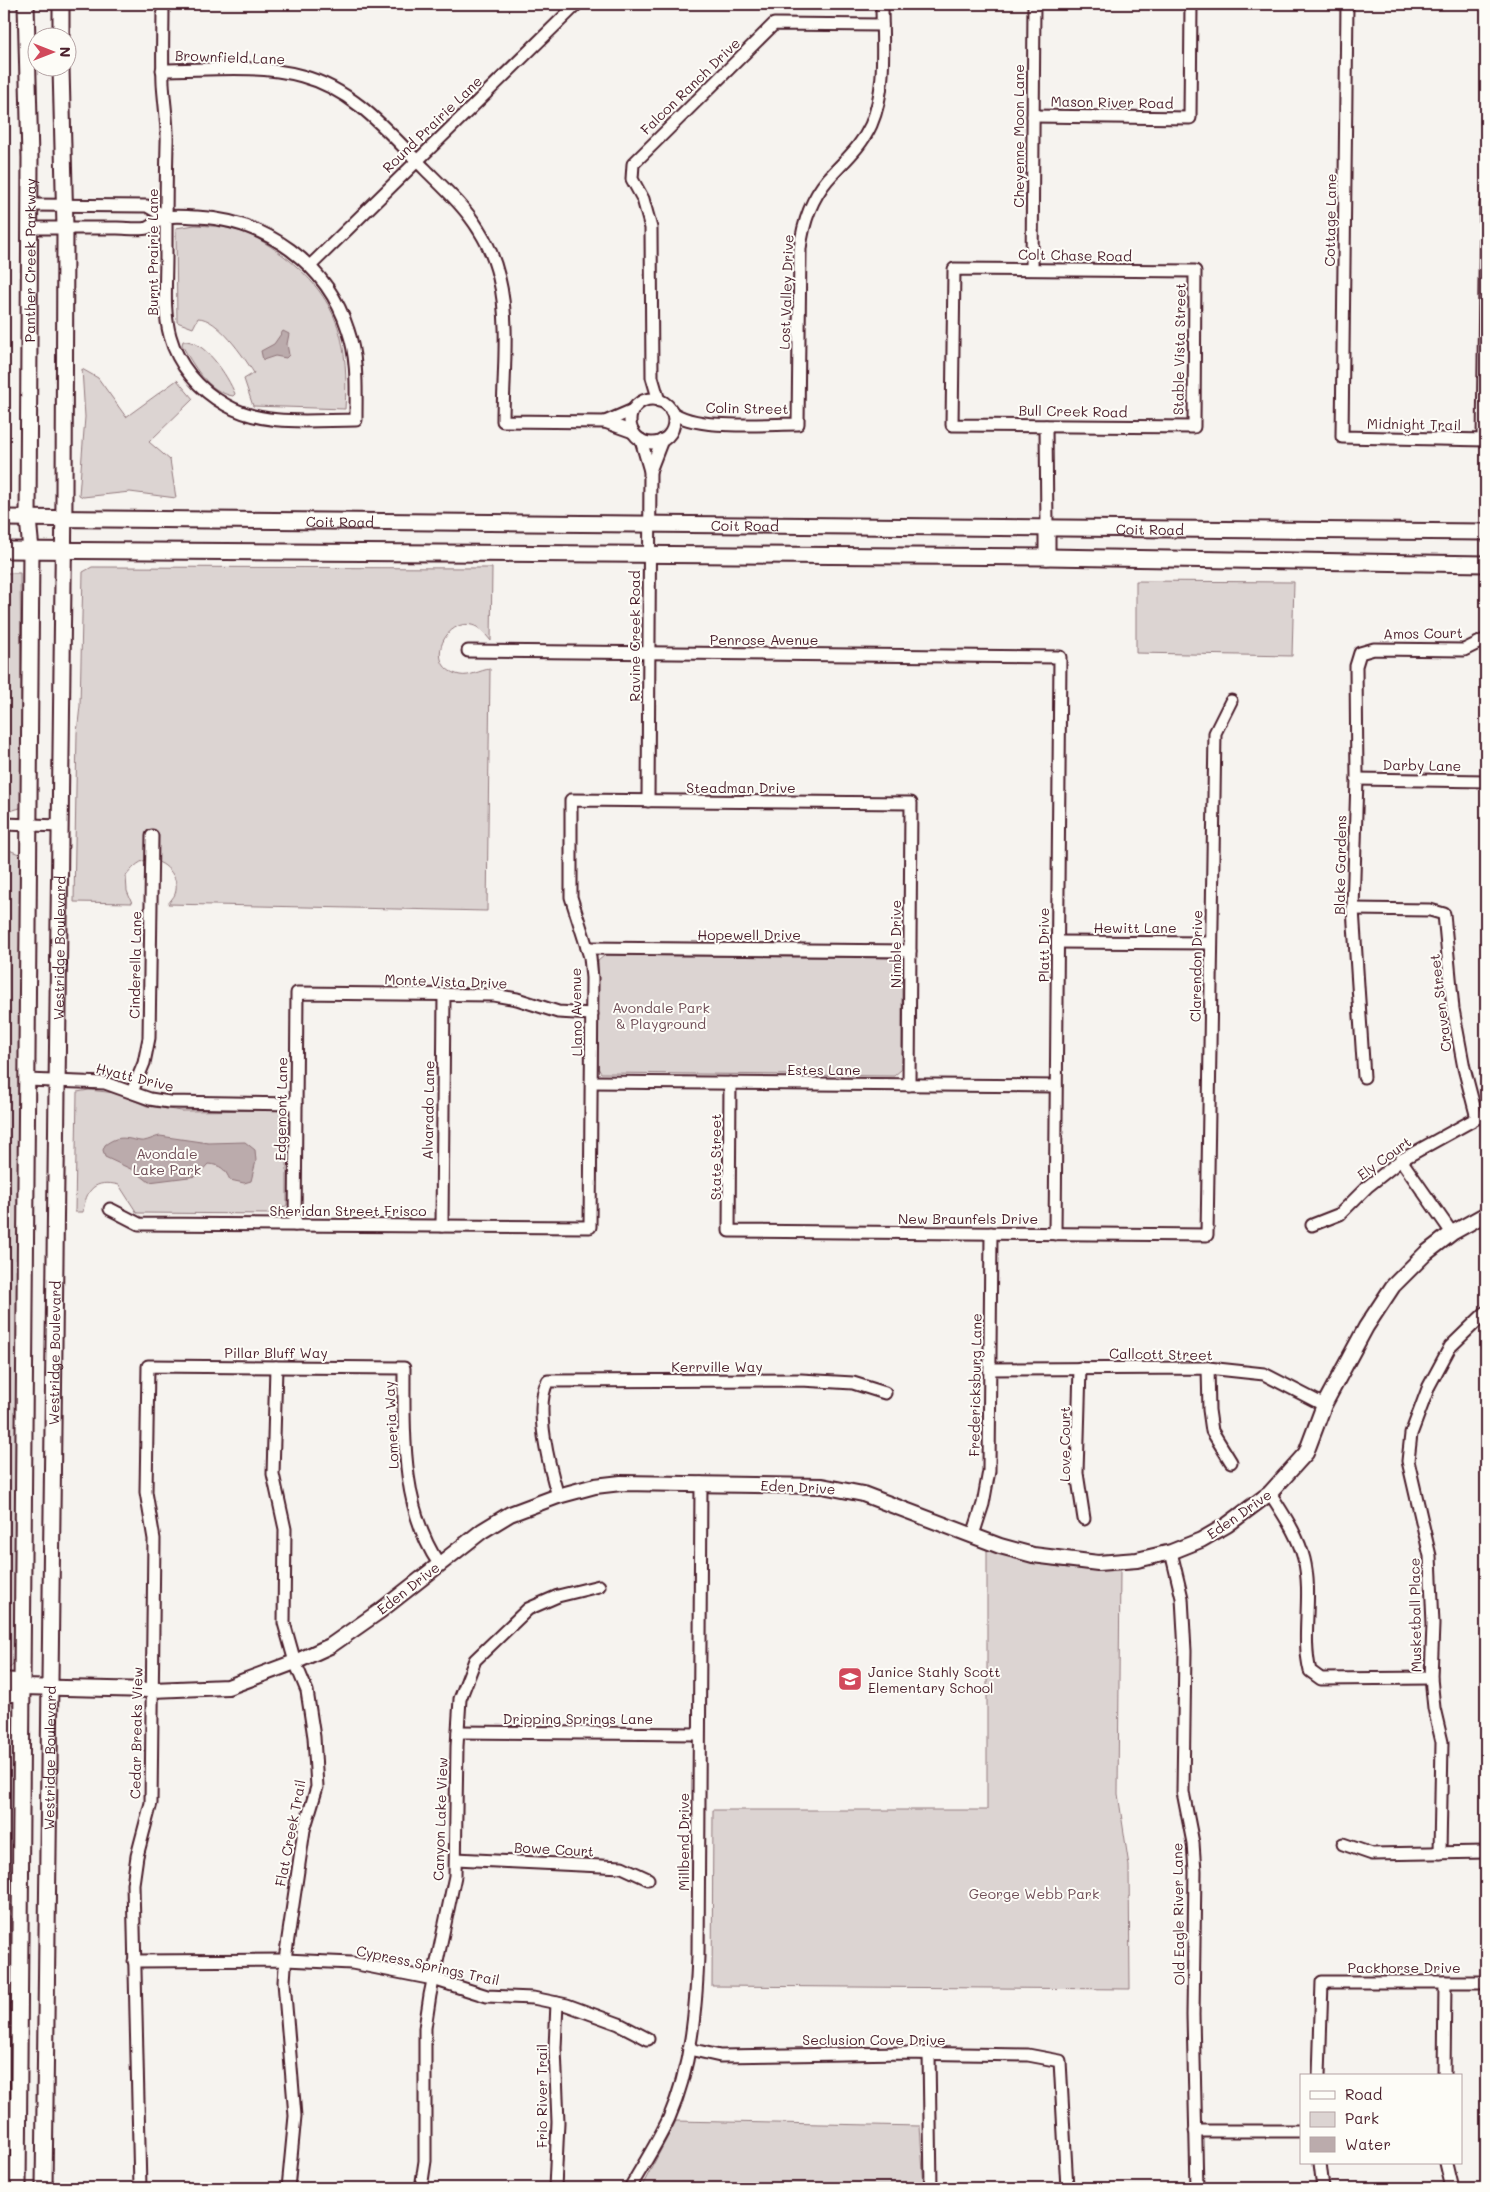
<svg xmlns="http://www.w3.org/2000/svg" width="1490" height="2192" font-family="Mali,sans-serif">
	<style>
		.green { fill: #dcd4d2; stroke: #937a7e }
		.water { fill: #bbabac; stroke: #8e7378 }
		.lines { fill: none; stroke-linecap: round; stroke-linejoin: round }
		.minor-casing { stroke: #4a1f2b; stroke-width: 15 }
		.tertiary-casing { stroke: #4a1f2b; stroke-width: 18 }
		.secondary-casing { stroke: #4a1f2b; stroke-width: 19 }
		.minor { stroke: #fdfcf7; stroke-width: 11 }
		.tertiary { stroke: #fdfcf7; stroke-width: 14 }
		.secondary { stroke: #fdfcf7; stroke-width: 15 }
		.labels { text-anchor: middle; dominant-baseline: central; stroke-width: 4; stroke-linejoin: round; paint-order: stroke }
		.street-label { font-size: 14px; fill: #4a1f2b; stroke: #fdfcf7 }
		.park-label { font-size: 14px; fill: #6e4c55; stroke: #fdfcf7 }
		.poi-label { font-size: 14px; fill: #4a1f2b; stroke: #fdfcf7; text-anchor: start }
	</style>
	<rect width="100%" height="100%" fill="#f6f3ef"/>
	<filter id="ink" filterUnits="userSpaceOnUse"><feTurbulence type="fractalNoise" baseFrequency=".02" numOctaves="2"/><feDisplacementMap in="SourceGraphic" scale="10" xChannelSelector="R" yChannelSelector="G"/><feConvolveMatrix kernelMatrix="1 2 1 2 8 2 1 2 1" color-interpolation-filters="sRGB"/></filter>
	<g filter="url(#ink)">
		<g class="green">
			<path d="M195,225C208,226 223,226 236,230C255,235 274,248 289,260C340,302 349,345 345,409L253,406L244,379L254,373C244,357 218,318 198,318L193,328L177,322L176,228Z"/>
			<path d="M183,341C204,339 228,376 235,394L233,396C208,392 193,365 182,345Z"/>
			<polygon points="82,369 98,378 126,417 177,380 193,399 149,442 170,460 176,498 130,492 83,497 79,495 85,417"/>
			<path d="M92,567L492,568L491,641C487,636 482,630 477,627C447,612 421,667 460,675C470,677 480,670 490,669L487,911L168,904C170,901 174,897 175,894C181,877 164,859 147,860C138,861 131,870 126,876L127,891L132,903L74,902L77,733L80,706L83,572Z"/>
			<polygon points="4,573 20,573 22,801 20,808 10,811 4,809"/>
			<polygon points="1136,581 1294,582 1292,656 1136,653"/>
			<polygon points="9,850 24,856 15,1661 10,1668 4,1670 4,1138"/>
			<polygon points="605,955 897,958 902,965 902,1069 894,1076 601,1073 598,1068 598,961"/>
			<path d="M89,1090L116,1093L147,1106L182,1111L279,1110L287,1119V1205L274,1214L137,1213L119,1185C95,1179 86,1189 83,1212H75L77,1092Z"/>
			<path d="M987,1549C1031,1564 1073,1572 1120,1569L1118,1794L1129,1866L1130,1989L712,1986L713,1810H987Z"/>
			<polygon points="4,1698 13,1705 15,1711 9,2184 7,2188 4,2188"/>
			<polygon points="676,2121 920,2126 924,2188 641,2188"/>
		</g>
		<g class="water">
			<polygon points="283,331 289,334 287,344 289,355 286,358 275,356 263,360 261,351 274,344"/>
			<path d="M160,1136L208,1143L245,1142L255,1150L256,1161L251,1181L244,1183L230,1180C225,1169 221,1165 208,1164L197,1176L149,1182L135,1171L105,1157L103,1150L105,1145C118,1135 125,1138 140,1141C146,1142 154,1137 160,1136Z"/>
		</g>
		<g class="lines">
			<defs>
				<g id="minor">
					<polyline points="1347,4 1342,437 1486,440"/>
					<path d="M162,70C208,70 258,64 302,76C355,90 389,133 426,170C445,189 465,207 479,230C488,244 495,261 499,278C510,322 503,376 503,421L605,422L633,432"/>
					<polyline points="1033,116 1190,118 1191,4"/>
					<polyline points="29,205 147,206 166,217"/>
					<path d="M29,228C59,228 88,228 117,228C126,228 139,230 147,228C154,225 160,218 167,217C176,215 188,217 197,217C266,220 327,264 348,330C358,359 356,390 356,420C313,420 264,427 226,405C199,390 178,365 170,336C163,311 166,283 166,257C166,219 166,181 167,144C168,124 164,103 163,83C162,57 163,30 163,4"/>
					<polyline points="310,266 577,4"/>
					<polygon points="954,269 1195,271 1194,427 952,425"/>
					<polyline points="1032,269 1034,4"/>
					<circle cx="652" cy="421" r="22"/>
					<polyline points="659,401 652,377 651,228 643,199 632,179 633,164 774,24 882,25"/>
					<path d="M671,411C693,431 767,424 798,424L800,249C803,223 811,199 828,179C844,161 861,147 871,125C887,88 882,43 882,4"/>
					<polyline points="605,422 633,410"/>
					<polyline points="1046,426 1047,527"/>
					<polyline points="641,440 650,471 648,801"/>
					<polyline points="1483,440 1486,204"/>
					<polyline points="650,471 662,440"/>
					<polyline points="468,651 1060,657 1055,1234"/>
					<polyline points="1357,779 1486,781"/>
					<polyline points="4,824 60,826"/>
					<polyline points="1058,942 1211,943"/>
					<polyline points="587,948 910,951"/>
					<polyline points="1364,1077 1353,909 1357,779 1356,666 1360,653 1374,649 1464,650 1486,639"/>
					<polyline points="27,1080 105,1083 150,1099 169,1102 296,1104"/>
					<polyline points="591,1082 1056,1086"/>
					<polyline points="730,1083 729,1231 1207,1235 1215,733 1231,701"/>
					<polyline points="132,1092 144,1063 149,1038 152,836"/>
					<polyline points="1401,1160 1452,1233"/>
					<polyline points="110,1209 139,1224 590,1227 592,978 590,957 571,897 571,800 911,803 909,1085"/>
					<polyline points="295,1225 297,993 494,995 517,999 558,1012 592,1014"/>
					<polyline points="1312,1225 1340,1214 1367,1187 1401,1160 1477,1118 1464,1068 1453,1009 1444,914 1430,910 1353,909"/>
					<polyline points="442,1226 444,994"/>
					<polyline points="276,1367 273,1474 285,1529 284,1623 295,1662 307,1691 314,1737 317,1787 304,1830 286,1952 284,1982 295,2116 288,2188"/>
					<polyline points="1080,1368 1077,1473 1084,1519"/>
					<polyline points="1208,1368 1209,1410 1212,1431 1231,1462"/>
					<polyline points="990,1369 1208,1368 1264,1374 1324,1405"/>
					<path d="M1270,1493C1283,1514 1298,1535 1304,1559C1313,1596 1301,1635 1310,1671L1321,1679L1431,1678"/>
					<path d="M558,1496C550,1469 533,1406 548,1381L801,1380L853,1383L885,1393"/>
					<polyline points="973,1535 983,1504 989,1471 991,1233"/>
					<polyline points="1171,1552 1182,1598 1185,1651 1183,1792 1193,1843 1195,1871 1193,2015 1197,2188"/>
					<polyline points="458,1732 698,1734"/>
					<polyline points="1343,1844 1372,1854 1486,1852"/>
					<polyline points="1440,1853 1442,1742 1434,1708 1431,1678 1433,1624 1430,1556 1408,1461 1411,1434 1429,1386 1450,1347 1486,1312"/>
					<polyline points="456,1859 622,1867 648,1879"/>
					<polyline points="134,1961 285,1960 352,1963 433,1979 487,1996 533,1998 567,2005 619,2024 648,2039"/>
					<polyline points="689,2049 720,2056 902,2053 1028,2055 1060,2061 1067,2188"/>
					<polyline points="929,2054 931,2188"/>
					<polyline points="1319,2076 1322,1982 1486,1982"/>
					<polyline points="1444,2076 1445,1982"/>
					<polyline points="1195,2131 1301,2131"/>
					<polyline points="1320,2163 1323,2188"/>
					<polyline points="1446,2163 1452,2188"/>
					<path d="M140,2188L133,1884L137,1856L151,1803L154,1539L146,1492L148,1366L404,1368C404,1433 401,1508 439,1564"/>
					<polyline points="421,2188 425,2161 425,2028 430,1995 455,1876 457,1746 460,1699 475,1660 528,1609 558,1596 599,1586"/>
					<polyline points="555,2188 558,2122 555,2048 557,2003"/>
					<path d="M630,2188C643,2165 658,2142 669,2118C691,2068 696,2010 698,1956L701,1483"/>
				</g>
				<g id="tertiary">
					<polyline points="4,1680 15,1681 22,1687 152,1690 228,1687 295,1662 330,1646 380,1611 482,1531 510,1514 558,1496 595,1486 621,1483 822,1486 863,1494 1000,1546 1033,1555 1098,1563 1137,1560 1171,1552 1201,1540 1227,1525 1270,1493 1306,1453 1324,1405 1366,1327 1393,1286 1426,1253 1452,1233 1486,1214"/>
					<polyline points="4,1694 16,1694 22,1687"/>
				</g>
				<g id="secondary">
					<polyline points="61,4 61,38"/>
					<path id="s1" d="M4,518L1486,532"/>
					<polyline points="1047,527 1047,557"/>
					<polyline points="4,550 1047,557 1486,564"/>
					<path id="s2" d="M18,2188L31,550L28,519L30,158L26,4"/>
					<path id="s3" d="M44,2188L64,498L65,228L61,68"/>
				</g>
			</defs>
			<use href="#minor" class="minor-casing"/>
			<use href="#tertiary" class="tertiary-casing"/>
			<use href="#secondary" class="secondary-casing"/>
			<use href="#minor" class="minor"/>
			<use href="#tertiary" class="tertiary"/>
			<use href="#secondary" class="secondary"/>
		</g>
	</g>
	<defs>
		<symbol id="school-square" viewBox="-11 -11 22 22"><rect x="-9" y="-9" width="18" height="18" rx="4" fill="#d1495b" stroke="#fdfcf7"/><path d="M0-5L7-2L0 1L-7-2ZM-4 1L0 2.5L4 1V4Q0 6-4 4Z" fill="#fff"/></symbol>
	</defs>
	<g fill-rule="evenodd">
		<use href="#school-square" x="836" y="1665" width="28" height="28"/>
	</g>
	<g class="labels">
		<g class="street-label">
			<text transform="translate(230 57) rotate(2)">Brownfield Lane</text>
			<text transform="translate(690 86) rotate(-44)">Falcon Ranch Drive</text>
			<text transform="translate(1112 102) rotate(1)">Mason River Road</text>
			<text transform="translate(432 124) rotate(-44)">Round Prairie Lane</text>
			<text transform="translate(1018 136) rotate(-90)">Cheyenne Moon Lane</text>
			<text transform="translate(1330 220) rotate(-89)">Cottage Lane</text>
			<text transform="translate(152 252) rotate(-90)">Burnt Prairie Lane</text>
			<text transform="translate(1075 255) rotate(1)">Colt Chase Road</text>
			<text stroke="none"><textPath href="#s2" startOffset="1928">Panther Creek Parkway</textPath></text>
			<text transform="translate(786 292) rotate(-88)">Lost Valley Drive</text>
			<text transform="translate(1179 349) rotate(-89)">Stable Vista Street</text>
			<text transform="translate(747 408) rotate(1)">Colin Street</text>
			<text transform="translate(1073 411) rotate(1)">Bull Creek Road</text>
			<text transform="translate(1414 424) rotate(1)">Midnight Trail</text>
			<text stroke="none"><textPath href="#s1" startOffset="336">Coit Road</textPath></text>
			<text stroke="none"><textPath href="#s1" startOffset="741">Coit Road</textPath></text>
			<text stroke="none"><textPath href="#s1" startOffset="1146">Coit Road</textPath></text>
			<text transform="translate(1423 633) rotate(-1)">Amos Court</text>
			<text transform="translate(634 636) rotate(-90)">Ravine Creek Road</text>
			<text x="764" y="639">Penrose Avenue</text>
			<text transform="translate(1422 765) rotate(1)">Darby Lane</text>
			<text x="741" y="787">Steadman Drive</text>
			<text transform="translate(1340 865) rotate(-89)">Blake Gardens</text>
			<text x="1135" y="927">Hewitt Lane</text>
			<text x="749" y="934">Hopewell Drive</text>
			<text transform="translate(895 944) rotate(-90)">Nimble Drive</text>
			<text transform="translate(1043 945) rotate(-90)">Platt Drive</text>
			<text stroke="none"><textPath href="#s3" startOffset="1240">Westridge Boulevard</textPath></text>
			<text transform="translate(135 965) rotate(-89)">Cinderella Lane</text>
			<text transform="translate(1196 966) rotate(-89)">Clarendon Drive</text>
			<text transform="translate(446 981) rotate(2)">Monte Vista Drive</text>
			<text transform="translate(1440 1003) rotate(-97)">Craven Street</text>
			<text transform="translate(576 1012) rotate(-91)">Llano Avenue</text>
			<text x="824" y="1069">Estes Lane</text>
			<text transform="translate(135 1077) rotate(14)">Hyatt Drive</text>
			<text transform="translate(281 1109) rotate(-89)">Edgemont Lane</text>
			<text transform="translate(428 1110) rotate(-89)">Alvarado Lane</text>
			<text transform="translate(715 1157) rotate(-90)">State Street</text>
			<text transform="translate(1384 1158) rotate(-36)">Ely Court</text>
			<text x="348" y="1210">Sheridan Street Frisco</text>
			<text x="968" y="1218">New Braunfels Drive</text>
			<text x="276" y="1352">Pillar Bluff Way</text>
			<text stroke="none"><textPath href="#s3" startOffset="835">Westridge Boulevard</textPath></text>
			<text transform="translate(1161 1354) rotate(1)">Callcott Street</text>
			<text x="717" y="1366">Kerrville Way</text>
			<text transform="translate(975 1385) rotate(-89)">Fredericksburg Lane</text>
			<text transform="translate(391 1425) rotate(-93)">Lomeria Way</text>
			<text transform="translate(1064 1444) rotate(-90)">Love Court</text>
			<text transform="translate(798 1487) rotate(3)">Eden Drive</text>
			<text transform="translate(1239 1514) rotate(-35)">Eden Drive</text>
			<text transform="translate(408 1588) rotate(-38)">Eden Drive</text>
			<text transform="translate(1415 1615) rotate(-91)">Musketball Place</text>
			<text x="578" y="1718">Dripping Springs Lane</text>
			<text transform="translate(136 1733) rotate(-89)">Cedar Breaks View</text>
			<text stroke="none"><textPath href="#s3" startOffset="430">Westridge Boulevard</textPath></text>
			<text transform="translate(440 1819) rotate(-88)">Canyon Lake View</text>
			<text transform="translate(290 1833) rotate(-79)">Flat Creek Trail</text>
			<text transform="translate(683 1842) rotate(-90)">Millbend Drive</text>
			<text transform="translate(554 1849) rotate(3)">Bowe Court</text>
			<text transform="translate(1178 1914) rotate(-91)">Old Eagle River Lane</text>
			<text transform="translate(428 1965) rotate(12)">Cypress Springs Trail</text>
			<text x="1404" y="1967">Packhorse Drive</text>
			<text x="874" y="2039">Seclusion Cove Drive</text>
			<text transform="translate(541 2096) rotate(-90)">Frio River Trail</text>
		</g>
		<g class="park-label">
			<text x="661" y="1007">Avondale Park<tspan x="661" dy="16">&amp; Playground</tspan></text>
			<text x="167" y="1153">Avondale<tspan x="167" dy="16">Lake Park</tspan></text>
			<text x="1034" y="1893">George Webb Park</text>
		</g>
		<g class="poi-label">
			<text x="868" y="1671">Janice Stahly Scott<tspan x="868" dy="16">Elementary School</tspan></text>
		</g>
	</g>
	<rect width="1490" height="2192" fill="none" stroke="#fdfcf7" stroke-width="20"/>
	<rect x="10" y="10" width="1470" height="2172" fill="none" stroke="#4a1f2b" stroke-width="2" filter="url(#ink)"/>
	<rect x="1300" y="2074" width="162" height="90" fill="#fdfcf7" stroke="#b5a4a5"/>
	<rect x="1310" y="2091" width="25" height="8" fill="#fdfcf7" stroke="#b5a4a5"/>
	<text x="1345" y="2100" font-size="15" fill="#4a1f2b">Road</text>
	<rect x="1310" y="2112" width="25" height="15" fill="#dcd4d2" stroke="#b5a4a5"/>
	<text x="1345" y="2124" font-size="15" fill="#4a1f2b">Park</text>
	<rect x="1310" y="2137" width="25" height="15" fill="#bbabac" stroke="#b5a4a5"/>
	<text x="1345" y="2150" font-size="15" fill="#4a1f2b">Water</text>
	<g transform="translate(52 52) rotate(90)"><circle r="24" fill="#fdfcf7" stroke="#b5a4a5"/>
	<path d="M0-4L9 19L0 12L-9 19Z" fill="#d1495b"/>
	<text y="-8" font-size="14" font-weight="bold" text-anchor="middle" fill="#4a1f2b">N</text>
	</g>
</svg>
